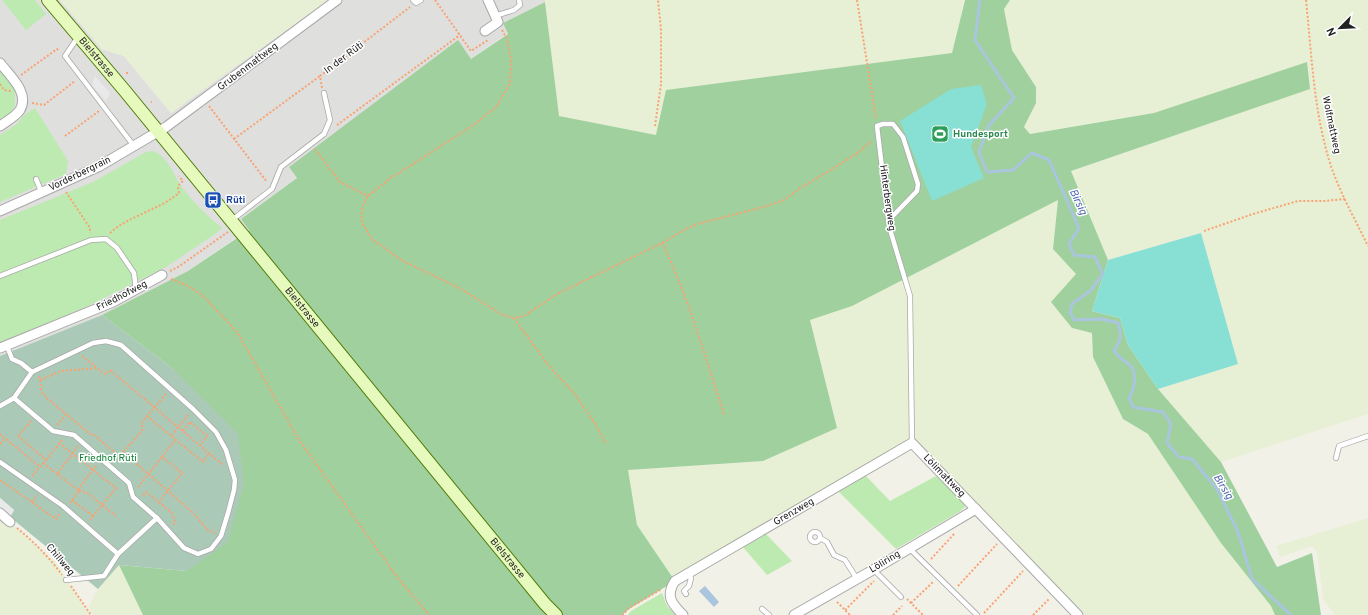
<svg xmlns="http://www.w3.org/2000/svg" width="1368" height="615" font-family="Overpass,sans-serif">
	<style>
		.residential { fill: #dfdfde }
		.farmland { fill: #e7f0d4 }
		.grass { fill: #bdeab0 }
		.forest { fill: #a0d09e }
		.cemetery { fill: #aacab7 }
		.pitch { fill: #88dfd4 }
		.parking { fill: #e9e9e9 }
		.water { fill: #aac5de }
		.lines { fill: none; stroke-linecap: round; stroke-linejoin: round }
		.stream { stroke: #aac5de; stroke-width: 3 }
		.lane-casing { stroke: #a8a8a8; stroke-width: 6 }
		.street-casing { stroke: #a8a8a8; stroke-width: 11 }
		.secondary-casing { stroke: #507b06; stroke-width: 14 }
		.path { stroke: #f9a272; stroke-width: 2; stroke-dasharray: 2 2; stroke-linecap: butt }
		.lane { stroke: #fff; stroke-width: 4.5 }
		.street { stroke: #fff; stroke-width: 9 }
		.secondary { stroke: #e7fabe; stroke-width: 12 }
		.labels { text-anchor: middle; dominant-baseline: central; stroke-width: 3; stroke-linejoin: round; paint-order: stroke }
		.street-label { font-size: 10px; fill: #212121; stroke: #fff }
		.leisure-label { font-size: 10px; font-weight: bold; fill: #27864d; stroke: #fff; text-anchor: start }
		.transit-label { font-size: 10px; font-weight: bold; fill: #164399; stroke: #fff; text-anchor: start }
		.park-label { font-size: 10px; fill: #0d8235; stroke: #fff }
		.water-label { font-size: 11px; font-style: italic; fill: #4d66b2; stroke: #fff }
	</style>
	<rect width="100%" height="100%" fill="#f2f1e8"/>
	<polygon class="residential" points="0,0 60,0 102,49 124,56 171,113 328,0 545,0 545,2 503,23 508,33 471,59 458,41 289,167 297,178 241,219 249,229 188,271 102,315 0,356"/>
	<g class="farmland">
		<polygon points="60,0 328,0 171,113 124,56 102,49"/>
		<polygon points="545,0 964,0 953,53 666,90 657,135 558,116"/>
		<polygon points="1010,0 1368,0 1368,414 1221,462 1158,389 1238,364 1201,233 1108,260 1070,171 1310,89 1307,62 1154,113 1030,134 1024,127 1036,103 1036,87 1012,50 1004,9"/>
		<polygon points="1058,199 1053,249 1076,274 1072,328 1092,333 1093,357 1123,419 1148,434 1221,543 1271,606 1275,615 1078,615 912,444 675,581 637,525 627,470 763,461 837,428 810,320 852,306"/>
		<polygon points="0,513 55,562 90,615 0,615"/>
		<polygon points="1368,518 1368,615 1335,615 1323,599 1317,551 1312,546 1280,557 1276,546"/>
		<polygon points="119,565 143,615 93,615 89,606 98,589"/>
	</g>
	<g class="grass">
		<polygon points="2,0 35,0 46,14 26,30"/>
		<polygon points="0,68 15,87 15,105 9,115 0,121"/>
		<polygon points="35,108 68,161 66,174 0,202 0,135 17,124 24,115"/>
		<path d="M153,151C170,158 173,176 184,190C194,203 208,217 222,228L218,232L166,267L86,307L0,343V220L93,182L146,152Z"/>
		<polygon points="865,475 890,501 936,476 963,500 965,507 959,512 896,549 839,492"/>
		<polygon points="765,533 792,561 767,575 742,546"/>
		<polygon points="662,593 667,606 676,615 628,615 631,611"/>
	</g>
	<polygon class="forest" points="965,0 1010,0 1004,9 1012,50 1036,87 1036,103 1024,127 1030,134 1154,113 1307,62 1310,89 1071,171 1108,260 1092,311 1120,318 1128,345 1158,389 1221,462 1277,567 1312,553 1321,615 1275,615 1271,606 1221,543 1148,434 1123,419 1093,357 1092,333 1072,328 1051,302 1076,274 1053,249 1058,200 852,306 810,320 837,428 763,461 628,470 637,525 675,581 629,609 622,615 143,615 119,565 187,571 173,369 102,315 188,271 249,230 241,219 297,178 289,167 458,40 471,59 508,34 503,23 545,2 559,116 656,135 666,90 952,53"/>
	<polygon class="cemetery" points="102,315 173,369 238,434 244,483 228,542 187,571 119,565 98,589 10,517 14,510 0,498 0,356"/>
	<g class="pitch">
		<polygon points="981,85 987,104 971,147 984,178 932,201 900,121 951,89"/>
		<polygon points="1201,233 1238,364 1158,389 1128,345 1120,318 1092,311 1108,260"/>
	</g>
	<g class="parking">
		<polygon points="95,76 110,93 106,101 92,85"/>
		<polygon points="0,498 14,510 10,517 0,509"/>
	</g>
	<polygon class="water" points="705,586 719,602 714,607 699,591"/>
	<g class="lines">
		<path class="stream" d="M980,0L975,40L1014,98L989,125L979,152L987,172L1013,170L1032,153L1049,160L1079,228L1069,244L1074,255L1095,257L1103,274L1090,291L1072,304L1070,312L1074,320L1102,319L1118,323C1122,334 1121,341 1114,350C1118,358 1124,360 1130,365C1138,373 1134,390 1129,398L1133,407L1163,412L1171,424L1167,443L1179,457L1192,459L1217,489L1238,532L1252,579L1291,615"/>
		<defs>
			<g id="lane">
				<polyline points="413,0 416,3 421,0"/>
				<polyline points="495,16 514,10 520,5 519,0"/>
				<polyline points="78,37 65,56 134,146"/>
				<polyline points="36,179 42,193"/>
				<polyline points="232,220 272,189 281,167 324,134 330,120 324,93"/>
				<polyline points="888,221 917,191 918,184 903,137 893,124 883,124 877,126 889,226 910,296 912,443"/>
				<polyline points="0,276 91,240 106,239 117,248 134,273 136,289"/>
				<polyline points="32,372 93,343 106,341 121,345 193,409 216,432 226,450 235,480 234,490 228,513 221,536 211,549 198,554 184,548 157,518"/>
				<polyline points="14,398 53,431 74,435 129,483 133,497 157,518 118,554 104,576 66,580"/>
				<polyline points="0,406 14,398 32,372 21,363 12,359 7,346"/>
				<polyline points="1336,458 1339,446 1368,436"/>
				<polyline points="0,462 63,506 118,554"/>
				<circle cx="815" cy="537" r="5"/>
				<polyline points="820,538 827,542 834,555 845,560 857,579"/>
				<polyline points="909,548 977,615"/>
				<polyline points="874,570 901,597"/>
				<polyline points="686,594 684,591 689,586 691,578 687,573"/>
				<polyline points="762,609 769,615"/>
			</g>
			<g id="street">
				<polyline points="485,31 498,22 488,0"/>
				<path d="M0,63C10,76 30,93 20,110C16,116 6,122 0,126"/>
				<polyline points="0,211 98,167 166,127 337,0"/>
				<polyline points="0,348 113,302 162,275"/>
				<polyline points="0,513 10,522"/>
				<path d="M683,615C672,604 665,596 675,581L912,443L1078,615"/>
				<polyline points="794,615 878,567 976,509"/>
			</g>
			<g id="secondary">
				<path id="s1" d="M48,0L125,91L545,604L556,615"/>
			</g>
		</defs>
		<use href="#lane" class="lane-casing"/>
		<use href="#street" class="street-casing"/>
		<use href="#secondary" class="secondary-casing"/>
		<g class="path">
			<polyline points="435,0 471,51 488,40"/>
			<polyline points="857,0 876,119"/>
			<path d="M1306,0C1311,48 1313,98 1325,145C1333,181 1352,213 1368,246"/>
			<polyline points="502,30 507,39 511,60 510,83 496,107 475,124 388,180 368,196 363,205 361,215 363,225 372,239 401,260 459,288 503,315 514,318 524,316 557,294 662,243 682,231 697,224 767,206 784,200 803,186 824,174 856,154 872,141"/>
			<polyline points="127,72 127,74"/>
			<polyline points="21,75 57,49 59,51"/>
			<polyline points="0,84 4,90 11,91"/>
			<polyline points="322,88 320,76 410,7"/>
			<polyline points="151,102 152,102"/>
			<polyline points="32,103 44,105 75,81"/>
			<polyline points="209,106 267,182"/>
			<polyline points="337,125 460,35"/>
			<polyline points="655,126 661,84 661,30 658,0"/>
			<polyline points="65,136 99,111"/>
			<polyline points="234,139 320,76"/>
			<polyline points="315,149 340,182 368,196"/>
			<polyline points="66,192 90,228 90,233"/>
			<polyline points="1204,231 1253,214 1298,201 1324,201 1345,199"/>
			<path d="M110,233C128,216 159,210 179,193L178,186L183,181L179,176"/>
			<path d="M662,243C689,298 705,357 724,414"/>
			<polyline points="170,271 178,267 228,232"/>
			<polyline points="171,279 186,285 202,295 237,332 299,440 397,577 429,615"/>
			<polyline points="514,318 548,365 574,393 594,422 606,444"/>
			<polyline points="82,356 96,367"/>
			<polyline points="39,376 40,380 61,371 97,368 105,374 110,370 223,465"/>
			<polyline points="40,380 41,391 48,399 90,434 93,434 120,457 123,452"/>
			<polyline points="166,394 142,422 142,431 123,452 192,512 208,530 215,533"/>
			<polyline points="188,415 171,436 203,462 209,453"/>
			<polyline points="147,416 171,436"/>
			<polyline points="31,421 18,436 46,460 32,476"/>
			<polyline points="57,425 66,414"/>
			<polyline points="183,431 190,422 207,436 200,445"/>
			<polyline points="0,434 40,467"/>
			<polyline points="59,443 116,488 90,520"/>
			<polyline points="0,444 5,438"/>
			<polyline points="162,457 175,440"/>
			<polyline points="46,460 63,439"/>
			<polyline points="43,463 57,474"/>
			<polyline points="0,480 56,519 60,513"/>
			<polyline points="138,487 162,457 182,473 159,502 146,492 143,496"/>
			<polyline points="78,490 97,464"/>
			<polyline points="79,491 86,492 116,516"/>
			<polyline points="72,500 93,516"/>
			<polyline points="32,502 37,495"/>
			<polyline points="159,502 172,513 175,522 173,525"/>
			<polyline points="70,503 79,491 57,474 78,446"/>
			<path d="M17,528C34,542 49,557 62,575"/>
			<polyline points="931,559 955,533"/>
			<polyline points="71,586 91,615"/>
			<polyline points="958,586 997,544"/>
			<polyline points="907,599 923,615"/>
			<polyline points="837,602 850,615"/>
			<polyline points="911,603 934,581"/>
			<polyline points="845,610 874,581"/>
			<polyline points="984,613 1023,571"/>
			<polyline points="622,615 629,608 662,589"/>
			<polyline points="893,615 902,606"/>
			<polyline points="1033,615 1049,599"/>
		</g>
		<use href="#lane" class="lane"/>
		<use href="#street" class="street"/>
		<use href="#secondary" class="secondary"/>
	</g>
	<defs>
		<symbol id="stadium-square" viewBox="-11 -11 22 22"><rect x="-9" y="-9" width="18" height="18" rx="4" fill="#2e9e5b" stroke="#fff"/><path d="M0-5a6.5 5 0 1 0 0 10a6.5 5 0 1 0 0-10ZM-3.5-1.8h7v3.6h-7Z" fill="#fff"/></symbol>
		<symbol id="bus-square" viewBox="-11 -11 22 22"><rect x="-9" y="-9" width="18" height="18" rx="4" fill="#1a4fb4" stroke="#fff"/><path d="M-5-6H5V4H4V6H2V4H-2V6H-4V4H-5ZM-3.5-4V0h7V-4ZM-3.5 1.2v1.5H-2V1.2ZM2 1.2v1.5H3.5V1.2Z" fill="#fff"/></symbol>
	</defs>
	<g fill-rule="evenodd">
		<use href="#stadium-square" x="930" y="124" width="20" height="20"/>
		<use href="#bus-square" x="203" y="190" width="20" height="20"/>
	</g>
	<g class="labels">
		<g class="street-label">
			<text stroke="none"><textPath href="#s1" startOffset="75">Bielstrasse</textPath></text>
			<text transform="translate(344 58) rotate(-37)">In der Rüti</text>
			<text transform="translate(248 67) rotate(-37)">Grubenmattweg</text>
			<text transform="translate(1331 125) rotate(78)">Wolfmattweg</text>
			<text transform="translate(80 174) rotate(-26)">Vorderbergrain</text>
			<text transform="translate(887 198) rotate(82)">Hinterbergweg</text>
			<text transform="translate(122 296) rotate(-27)">Friedhofweg</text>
			<text stroke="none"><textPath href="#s1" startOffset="399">Bielstrasse</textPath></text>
			<text transform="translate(944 476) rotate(46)">Lölimattweg</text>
			<text transform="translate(794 512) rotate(-30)">Grenzweg</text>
			<text stroke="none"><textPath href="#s1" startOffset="723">Bielstrasse</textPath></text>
			<text transform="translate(60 560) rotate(50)">Chillweg</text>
			<text transform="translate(885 562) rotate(-31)">Löliring</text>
		</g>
		<g class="leisure-label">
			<text x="953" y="134">Hundesport</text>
		</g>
		<g class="transit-label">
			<text x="226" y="200">Rüti</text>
		</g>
		<g class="park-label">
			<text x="108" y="458">Friedhof Rüti</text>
		</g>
		<g class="water-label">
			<text transform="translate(1078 202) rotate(65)">Birsig</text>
			<text transform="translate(1223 487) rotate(58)">Birsig</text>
		</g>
	</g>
	<g transform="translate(1340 28) rotate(246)" stroke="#ffffff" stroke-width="3" paint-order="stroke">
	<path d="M0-3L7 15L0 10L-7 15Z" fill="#212121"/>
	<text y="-6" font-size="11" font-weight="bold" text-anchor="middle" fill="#212121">N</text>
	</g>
</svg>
